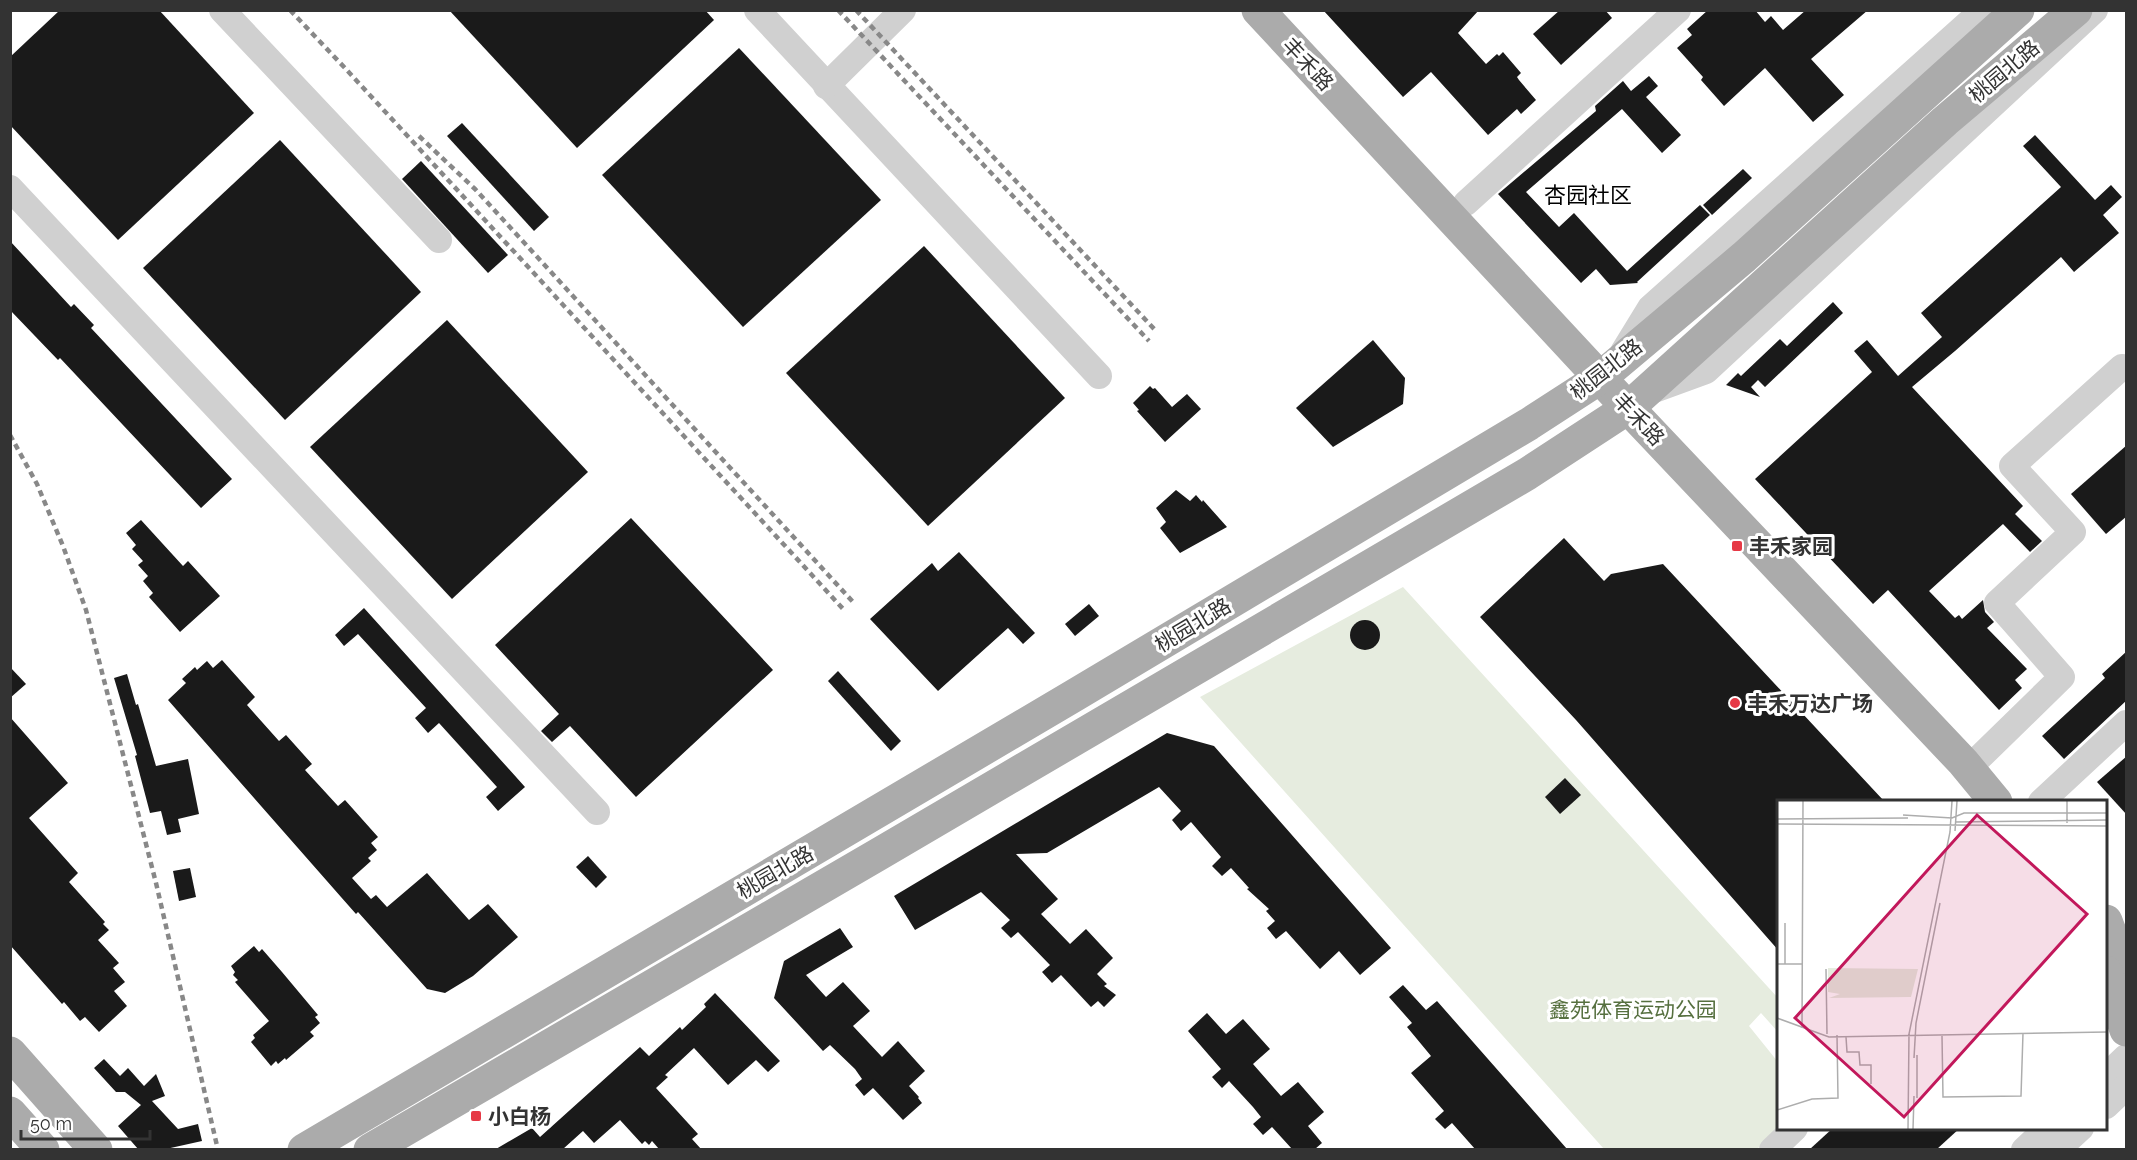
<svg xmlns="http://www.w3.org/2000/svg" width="2137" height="1160" font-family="Raleway,'Noto Sans SC',sans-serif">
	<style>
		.green { fill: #e6ecdf }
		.building { fill: #1a1a1a }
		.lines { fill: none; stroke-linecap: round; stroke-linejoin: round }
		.minor { stroke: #d0d0d0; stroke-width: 26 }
		.major { stroke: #ababab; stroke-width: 33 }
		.rail { stroke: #888; stroke-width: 4.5; stroke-dasharray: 6 4.5; stroke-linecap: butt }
		.poi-dot { fill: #e63946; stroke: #fff; stroke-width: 2 }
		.labels { text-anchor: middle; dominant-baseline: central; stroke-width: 6; stroke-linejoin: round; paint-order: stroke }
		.street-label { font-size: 21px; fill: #333; stroke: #fff }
		.poi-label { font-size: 21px; font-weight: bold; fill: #333; stroke: #fff; text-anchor: start }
		.park-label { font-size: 21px; fill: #56703f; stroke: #fff }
		.neighbourhood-label { font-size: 22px; fill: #000; stroke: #fff }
		.inset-road { fill: none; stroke: #adadad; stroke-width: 1.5 }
		.view { fill: #c2185b; fill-opacity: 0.15; stroke: #c2185b; stroke-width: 3 }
		.inset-edge { fill: none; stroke: #333; stroke-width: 3 }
	</style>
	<rect width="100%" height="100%" fill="#fff"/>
	<polygon class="green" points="1403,587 1778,998 1778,1032 1761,1013 1749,1026 1778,1062 1780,1129 1757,1149 1604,1149 1200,697"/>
	<g class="building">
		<polygon points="60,10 159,10 254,113 118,240 10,125 10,57"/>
		<polygon points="449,10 705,10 714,20 577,148"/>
		<polygon points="1323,10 1479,10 1458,33 1486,64 1497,54 1499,56 1503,52 1521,73 1517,77 1519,80 1536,100 1521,114 1517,109 1488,135 1431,72 1403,97"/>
		<polygon points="1560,10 1605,10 1612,18 1561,65 1533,34"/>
		<polygon points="1708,10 1755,10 1765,22 1771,16 1783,30 1806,10 1868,10 1811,59 1844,95 1813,122 1765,68 1724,106 1701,80 1703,77 1677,48 1692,35 1687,29"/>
		<polygon points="739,48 881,200 743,327 602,175"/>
		<polygon points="1649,76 1658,86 1646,97 1681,135 1662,153 1622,109 1526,192 1559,227 1574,213 1627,271 1700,205 1710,215 1637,282 1638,283 1610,285 1596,269 1581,283 1498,194 1596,111 1595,106 1623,81 1631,91"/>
		<polygon points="462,123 549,217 534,231 447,136"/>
		<polygon points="2035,135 2095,200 2111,185 2122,197 2103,215 2119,233 2074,272 2061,257 1955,351 1912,387 2023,506 2015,514 2042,541 2030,552 2003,524 1929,591 1955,618 1959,615 1962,619 1983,600 1985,612 1994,622 1987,628 2027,669 2015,680 2022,688 1999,710 1888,590 1873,604 1755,479 1872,372 1854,351 1867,340 1898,376 1942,337 1921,313 2061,187 2023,146"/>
		<polygon points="280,140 421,292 285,420 143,268"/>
		<polygon points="421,161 508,255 488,273 402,179"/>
		<polygon points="1743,169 1752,178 1712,215 1703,205"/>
		<polygon points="10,241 71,307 74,304 94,325 91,328 232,479 201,508 60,358 58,360 10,310"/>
		<polygon points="924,246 1065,398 928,526 786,373"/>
		<polygon points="1833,302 1843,313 1765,387 1758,380 1751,387 1760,397 1726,385 1738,373 1741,376 1780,339 1787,346"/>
		<polygon points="447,320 588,472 452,599 310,447"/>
		<polygon points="1373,340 1405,378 1403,404 1333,447 1296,408"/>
		<polygon points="1150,386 1153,389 1155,388 1172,407 1187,394 1201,409 1165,442 1137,411 1139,410 1133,403"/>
		<polygon points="2127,445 2127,516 2106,534 2071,494"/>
		<polygon points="1176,490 1190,501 1196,495 1202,502 1203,500 1227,527 1180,553 1160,528 1166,522 1156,508"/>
		<polygon points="631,518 773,670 636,797 570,726 552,742 541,731 559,714 495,645"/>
		<polygon points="141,520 183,566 188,561 220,596 180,632 149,597 153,593 143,581 148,576 138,565 143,561 132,549 136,545 126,533"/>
		<polygon points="1564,538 1604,581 1611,574 1663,564 1884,801 1779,801 1779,951 1576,720 1480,617"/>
		<polygon points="959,552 1035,633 1023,644 1008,628 938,691 870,619 932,563 938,571"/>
		<polygon points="1089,604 1099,616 1075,636 1065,624"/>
		<polygon points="364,608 525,787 498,811 486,797 497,787 439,723 428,733 415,718 426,708 358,634 344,646 335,635"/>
		<circle cx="1365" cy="635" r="15"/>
		<polygon points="2127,651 2127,700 2064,759 2042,736 2105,678 2102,674"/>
		<polygon points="222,660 255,697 247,705 279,741 286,735 312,764 305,770 338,806 345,800 378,837 371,843 377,850 368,858 371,861 352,878 371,899 376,895 387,907 427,873 469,920 488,904 518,937 473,976 445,993 427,989 358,912 356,914 341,897 168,700 186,683 182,679 195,667 197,670 207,661 213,668"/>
		<polygon points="10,667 26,684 10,698"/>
		<polygon points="838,671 901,741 891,751 828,681"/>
		<polygon points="127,674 136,705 138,704 156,766 188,759 199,814 178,819 181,832 167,835 161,811 150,813 135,756 137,755 114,678"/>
		<polygon points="10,717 68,783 29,818 78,873 69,882 105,922 103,924 109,930 98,940 119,963 113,968 125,982 114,991 127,1006 99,1032 85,1017 80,1021 64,1002 62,1004 10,945"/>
		<polygon points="1167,733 1214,746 1391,948 1360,975 1339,951 1320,969 1286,931 1276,939 1267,928 1275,921 1266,911 1269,909 1247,889 1249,888 1231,868 1222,876 1212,866 1221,857 1191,822 1181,831 1172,820 1181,811 1159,787 1047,853 1016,854 1058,899 1041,914 1070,944 1086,929 1113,958 1097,974 1107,984 1104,986 1116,995 1104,1007 1098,1001 1091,1007 1061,975 1052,983 1042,972 1050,965 1018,932 1011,938 1001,928 1010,920 981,892 915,930 894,896"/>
		<polygon points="2127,756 2127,815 2097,782"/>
		<polygon points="1565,778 1581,795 1560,814 1545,797"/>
		<polygon points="588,856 607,877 596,888 576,867"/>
		<polygon points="190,868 196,897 179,901 173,871"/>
		<polygon points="840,928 853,947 806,975 826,997 843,982 870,1011 853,1026 882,1057 898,1041 925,1071 909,1086 919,1097 918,1098 922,1103 903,1120 873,1088 864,1096 855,1085 862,1079 855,1069 830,1045 823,1051 774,998 784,961"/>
		<polygon points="254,946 259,952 262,949 282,972 318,1015 315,1017 320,1023 310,1032 314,1036 286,1060 285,1058 278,1064 276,1061 271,1066 251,1042 255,1038 253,1035 269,1021 235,982 238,980 233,975 235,972 231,966"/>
		<polygon points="1403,985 1426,1010 1437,1001 1567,1149 1475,1149 1452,1123 1445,1129 1435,1119 1444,1111 1411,1073 1431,1056 1407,1027 1412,1023 1389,997"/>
		<polygon points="715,993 780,1061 768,1072 756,1060 728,1085 694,1048 665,1075 668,1077 656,1088 698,1134 692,1139 701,1149 659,1149 652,1141 649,1145 645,1141 642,1144 620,1120 594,1143 583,1131 563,1149 496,1149 532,1128 540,1137 640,1047 649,1056 680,1027 682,1030 706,1007 704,1004"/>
		<polygon points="1207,1013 1226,1034 1243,1019 1270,1049 1253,1064 1281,1096 1298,1082 1324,1112 1308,1126 1322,1143 1315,1149 1292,1149 1272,1127 1263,1135 1253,1124 1261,1117 1253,1107 1229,1081 1222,1088 1212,1077 1221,1069 1188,1031"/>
		<polygon points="104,1059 120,1076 128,1068 144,1086 156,1074 165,1096 152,1101 178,1129 198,1124 202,1141 166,1149 138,1149 118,1126 141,1105 125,1092 116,1092 94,1068"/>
		<polygon points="1833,1128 1960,1128 1937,1149 1810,1149"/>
	</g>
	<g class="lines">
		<g class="minor">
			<polyline points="222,10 439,240"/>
			<polyline points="757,10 1099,376"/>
			<polyline points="826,86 903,10"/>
			<polyline points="10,188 597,812"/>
			<polyline points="1466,203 1678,10"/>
			<polyline points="1623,352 1650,308 1983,10"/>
			<polyline points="1654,390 1706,371 2095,10"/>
			<polyline points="1980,757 2062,677 1997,603 2073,532 2012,466 2122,367"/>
			<polyline points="2041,802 2126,723"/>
			<polyline points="2106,1076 2126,1057"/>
			<polyline points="2106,1106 2126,1087"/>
			<polyline points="1772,1150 1795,1128"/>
			<polyline points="2024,1150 2047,1128"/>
			<polyline points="2057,1150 2081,1128"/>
		</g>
		<g class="major">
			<polyline points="1258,10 1628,408 1963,762 1996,802"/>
			<polyline points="2106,921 2126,974"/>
			<polyline points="2106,972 2126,1030"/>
			<polyline points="10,1053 96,1150"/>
			<polyline points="10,1113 43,1150"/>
			<polyline points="304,1150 1075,695 1529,424 1600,378 1744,257 2018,10"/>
			<polyline points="370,1150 879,854 1527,474 1628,408 1945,121 2076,10"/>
		</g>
		<g class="rail">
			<polyline points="290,10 344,67 845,611"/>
			<polyline points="838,10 1149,341"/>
			<polyline points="856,10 1156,331"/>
			<polyline points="419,136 475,189 853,602"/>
			<polyline points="10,435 37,484 63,546 86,610 156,883 218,1150"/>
		</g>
	</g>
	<g class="poi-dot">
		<rect x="1731" y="540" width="12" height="12" rx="3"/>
		<circle cx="1735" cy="703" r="6"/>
		<rect x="470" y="1110" width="12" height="12" rx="3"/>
	</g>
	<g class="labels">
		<g class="street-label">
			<text transform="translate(1308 64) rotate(47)">丰禾路</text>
			<text transform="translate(2004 71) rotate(-40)">桃园北路</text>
			<text transform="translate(1606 369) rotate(-38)">桃园北路</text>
			<text transform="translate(1639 419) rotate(47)">丰禾路</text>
			<text transform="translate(1193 625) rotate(-31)">桃园北路</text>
			<text transform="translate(775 872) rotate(-30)">桃园北路</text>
		</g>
		<g class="poi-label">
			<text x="1749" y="546">丰禾家园</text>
			<text x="1747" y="703">丰禾万达广场</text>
			<text x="488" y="1116">小白杨</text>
		</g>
		<g class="park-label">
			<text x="1633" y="1009">鑫苑体育运动公园</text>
		</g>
		<g class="neighbourhood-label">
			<text x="1588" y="195">杏园社区</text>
		</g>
	</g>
	<g transform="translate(1777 800)">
		<rect width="330" height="330" fill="#fff"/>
		<path d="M51,168L141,169L134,197L52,198L63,194L51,192Z" fill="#e6ecdf"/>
		<path class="inset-road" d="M290,1V23M126,15L175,18L187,13H330M0,19L131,18M178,22L330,20M0,24L330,26M178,31L180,1M8,123V164M0,164H25M49,169L50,234M0,218L52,237L330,232M25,228L26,1M165,236L166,297L244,296L246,233M69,237L70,252H82L83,265H94V284M137,258L139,223L163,103M140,298V255M0,310L35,299L61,298L60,235M131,329L132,234L173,32L175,1M136,329L137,296"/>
		<path class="view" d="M200,15L310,114L127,317L18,218Z"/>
		<rect width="330" height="330" class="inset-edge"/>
	</g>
	<rect width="2137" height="1160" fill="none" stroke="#333333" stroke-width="24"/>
	<path d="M21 1130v9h129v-9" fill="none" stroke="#333333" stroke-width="3"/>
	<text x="30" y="1130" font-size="18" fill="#333333" stroke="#ffffff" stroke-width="4.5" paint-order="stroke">50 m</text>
</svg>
